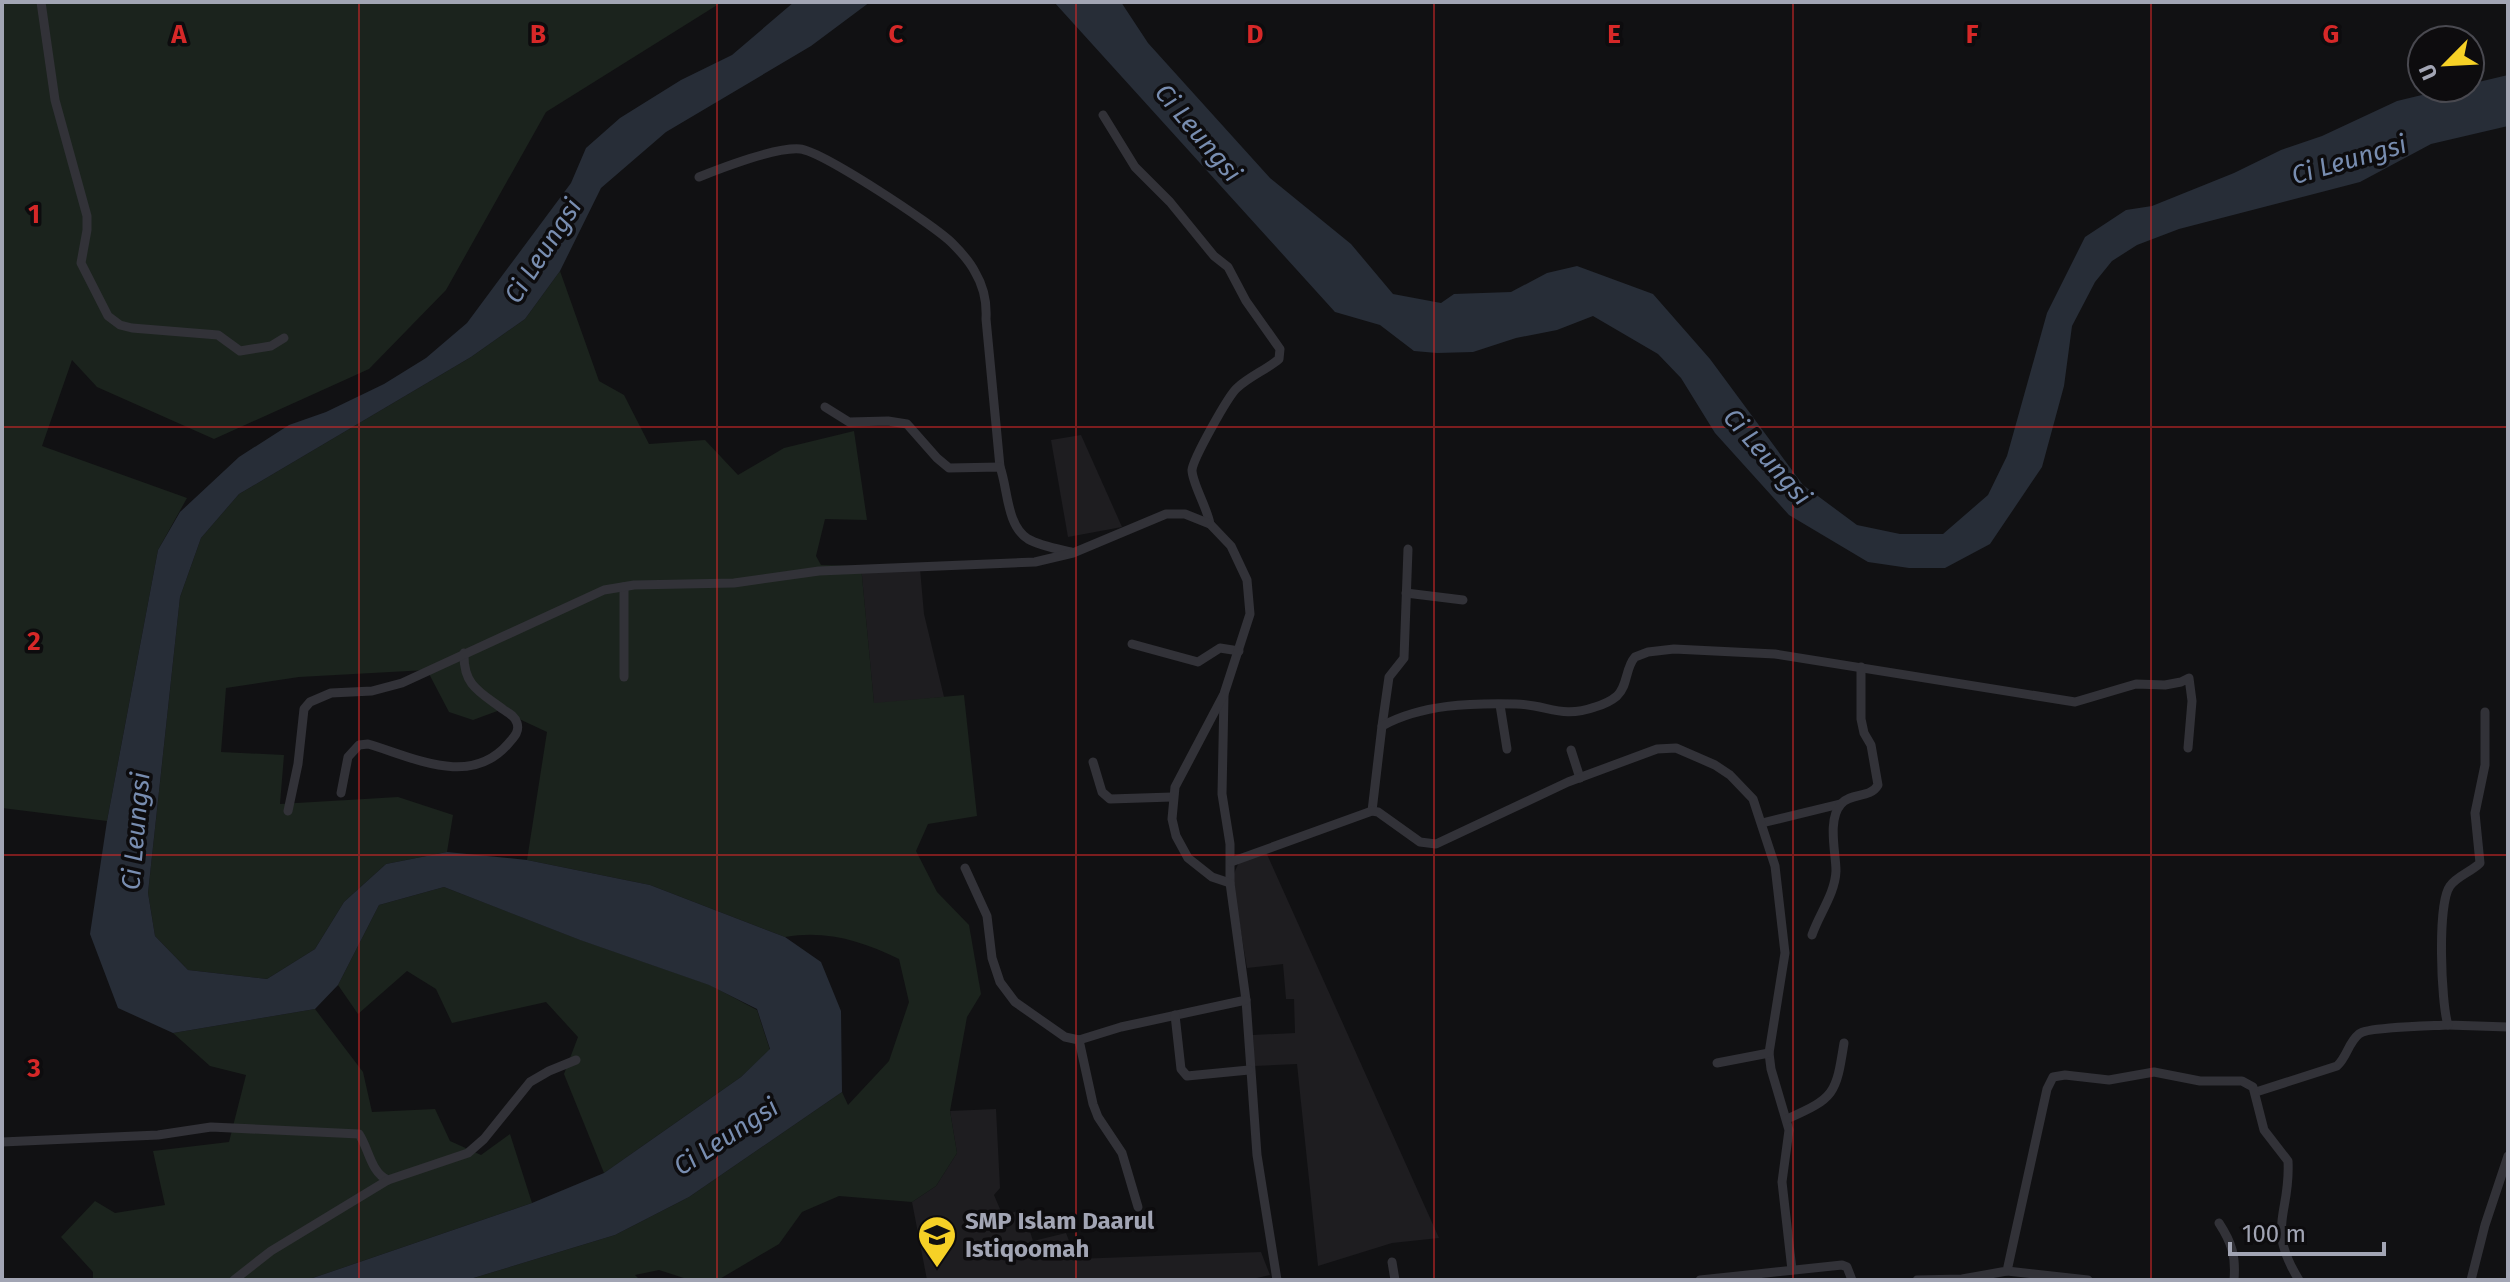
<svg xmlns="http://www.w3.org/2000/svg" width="2510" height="1282" font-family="'Fira Sans',sans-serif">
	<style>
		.built { fill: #1e1d20 }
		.green { fill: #1b231d }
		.water { fill: #272d37 }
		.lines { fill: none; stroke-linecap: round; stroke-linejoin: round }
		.minor { stroke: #323238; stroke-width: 9 }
		.grid { fill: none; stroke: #d62828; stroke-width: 2; stroke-opacity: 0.55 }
		.labels { text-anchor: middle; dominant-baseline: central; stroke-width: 7; stroke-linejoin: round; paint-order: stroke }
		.poi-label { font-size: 24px; font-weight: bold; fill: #a2a5b4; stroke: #0d0c0e; text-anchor: start }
		.water-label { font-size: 26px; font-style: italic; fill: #788db0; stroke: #0d0c0e }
		.grid-label { font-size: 26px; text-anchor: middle; font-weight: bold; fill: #d62828; stroke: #0d0c0e; stroke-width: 7; stroke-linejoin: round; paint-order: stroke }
	</style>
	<rect width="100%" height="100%" fill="#111113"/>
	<g class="built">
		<polygon points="1081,435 1122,527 1068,537 1051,440"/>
		<polygon points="861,566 920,569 924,614 944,697 874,704"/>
		<polygon points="1266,852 1439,1238 1392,1243 1318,1266 1297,1064 1254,1066 1253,1035 1295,1033 1294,999 1286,999 1283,964 1247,968 1232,878 1239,862"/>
		<polygon points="996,1109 1000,1188 994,1195 1003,1216 1023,1209 1033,1241 1066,1233 1076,1259 1261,1252 1270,1275 1248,1280 927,1280 912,1202 936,1186 957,1153 950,1111"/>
	</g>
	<g class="green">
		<polygon points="2,2 722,2 546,112 446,290 369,369 214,439 97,387 72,360 42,446 187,498 158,550 107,821 2,808"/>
		<path d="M560,271L599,381L624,395L649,444L705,440L738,475L784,448L854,431L867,520L825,519L816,556L821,565L861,566L874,703L964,695L977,816L928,824L916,851L937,892L969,925L981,994L967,1017L950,1111L957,1153L936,1186L912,1202L839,1196L802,1212L779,1244L718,1280H690L659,1270L635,1275L640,1280H467L615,1235L689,1197L842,1092L848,1105L889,1061L909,1002L899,959C861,941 827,930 785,937L650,885L527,860L547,732L500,710L473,720L449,712L427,670L299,677L226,688L221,752L284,755L280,804L398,797L453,815L447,852L386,864L344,902L315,949L267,979L188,970L155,936L148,893L180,597L201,538L239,494L471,357L525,319Z"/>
		<polygon points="444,887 578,939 710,985 757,1010 770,1050 741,1077 604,1173 564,1074 578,1037 546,1002 452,1023 436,989 407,971 358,1014 338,985 379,905"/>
		<polygon points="315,1009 363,1072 372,1112 435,1109 450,1141 481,1155 510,1134 532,1203 307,1280 93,1280 93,1272 61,1237 95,1201 115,1213 165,1205 153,1151 229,1142 246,1075 210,1066 173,1033"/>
	</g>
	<g class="water">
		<polygon points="794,2 870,2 811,46 666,132 601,188 560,271 525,319 471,357 239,494 201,538 180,597 148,893 155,936 188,970 267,979 315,949 344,902 386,864 447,852 527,860 650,885 785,937 821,962 841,1011 842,1092 689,1197 615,1235 467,1280 307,1280 532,1203 604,1173 741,1077 770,1049 757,1009 709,985 580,940 444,887 379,905 338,985 315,1009 173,1033 118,1008 90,934 107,821 158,550 180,512 239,457 289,425 326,412 384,384 426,358 467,323 571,183 586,148 620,118 681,80 732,55"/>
		<polygon points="1054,2 1121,2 1148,43 1270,178 1351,244 1393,294 1441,303 1454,294 1511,292 1547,273 1577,266 1653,294 1710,359 1803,485 1857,525 1900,534 1943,534 1988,495 2007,456 2047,313 2085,237 2126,210 2152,206 2234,173 2281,150 2322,136 2397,101 2451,88 2470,88 2470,84 2508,75 2508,126 2431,144 2360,182 2179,229 2137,245 2112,261 2095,282 2072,326 2064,386 2042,467 1990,544 1945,568 1909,568 1868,562 1789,515 1715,433 1681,378 1658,354 1593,316 1557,330 1516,338 1473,352 1437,353 1414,351 1380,325 1335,312"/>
	</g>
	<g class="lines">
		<g class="minor">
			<polyline points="41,2 55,100 87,216 87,230 81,263 108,316 120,325 132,328 218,335 240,351 271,346 284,338"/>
			<path d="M1103,115L1135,167L1170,202L1214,256L1228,267L1246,301L1280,349L1279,359C1266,370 1250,376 1237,388C1228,396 1193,459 1192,470C1192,483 1207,507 1210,524"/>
			<path d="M699,177C724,167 775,147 800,149C822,151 934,225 952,243C960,251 970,262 975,272C984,287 987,302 986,319L1000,467"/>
			<path d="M825,407L849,422L888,421L907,424L937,458L949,468L1000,467C1008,488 1006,525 1028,539C1040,546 1058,549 1071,552"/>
			<polyline points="1406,593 1463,600"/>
			<polyline points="1132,644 1198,662 1220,648 1239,651"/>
			<polyline points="624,677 624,587"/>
			<polyline points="1224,695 1222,794 1230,844 1230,883"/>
			<polyline points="1500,705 1507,749"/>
			<path d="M2485,712V765L2475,813L2480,863C2471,872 2457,876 2450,886C2437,903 2441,1003 2448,1025L2508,1027"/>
			<polyline points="1382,726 1389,677 1404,658 1408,549"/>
			<polyline points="1571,750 1580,778"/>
			<polyline points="1093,762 1102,792 1110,799 1172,797"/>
			<path d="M341,793L348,757L359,745L368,744C413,757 470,788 508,744C513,738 520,732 517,723C515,716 509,713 504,710C480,692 463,686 464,653"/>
			<polyline points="288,811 298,764 304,709 310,702 331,693 372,691 402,683 604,590 634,585 734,583 819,571 1035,562 1073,553 1166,514 1185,514 1210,524 1231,546 1247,580 1250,614 1224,694 1175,787 1172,819 1176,836 1188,858 1212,877 1230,883 1246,1000 1257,1155 1277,1280"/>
			<path d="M1372,811L1382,726C1422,704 1471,703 1516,704C1549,705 1561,719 1595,707C1602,705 1611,701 1617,696C1628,686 1625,668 1635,657L1648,652L1674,649L1775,654L2075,702L2136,684L2165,685L2181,682L2189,678L2192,701L2188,748"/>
			<polyline points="1762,823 1840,804"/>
			<polyline points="1231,862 1372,811 1378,812 1420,842 1436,844 1568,782 1657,749 1676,748 1715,765 1730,775 1753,799 1775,866 1785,953 1769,1053 1771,1069 1789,1130 1782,1182 1792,1270"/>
			<polyline points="965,868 987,916 992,958 1000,982 1015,1002 1065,1037 1079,1040 1121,1027 1246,1000"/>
			<path d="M1812,935C1819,914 1835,894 1836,871C1836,853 1827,820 1841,804C1851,792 1870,799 1878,785L1871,745L1864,733L1861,719V667"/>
			<polyline points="1175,1015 1181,1069 1187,1076 1249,1070"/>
			<polyline points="1079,1040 1093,1104 1098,1117 1122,1153 1138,1207"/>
			<polyline points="1717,1063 1769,1053"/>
			<path d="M2256,1092L2337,1066C2347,1057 2348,1043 2359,1034C2367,1027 2432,1026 2448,1025"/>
			<path d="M1787,1119C1835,1098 1836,1094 1844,1043"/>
			<path d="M2,1142L158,1135L211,1127L359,1134C369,1149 371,1173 388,1180"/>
			<path d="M2219,1223C2232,1243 2236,1256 2234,1280"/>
			<polyline points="1392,1262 1395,1280"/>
			<polyline points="2007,1271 2088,1280"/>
			<polyline points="234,1280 271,1251 388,1180 468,1153 484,1139 530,1082 549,1071 576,1060"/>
			<polyline points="1700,1280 1842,1265 1847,1267 1852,1280"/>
			<path d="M1917,1280L1962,1279L2007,1271L2047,1089L2053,1077L2065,1075L2109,1080L2154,1072L2200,1081H2242L2253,1087L2264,1130L2288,1161C2291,1215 2265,1225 2299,1280"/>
			<polyline points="2471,1280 2485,1225 2508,1156"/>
		</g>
	</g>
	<path class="grid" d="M359,2V1280M717,2V1280M1076,2V1280M1434,2V1280M1793,2V1280M2151,2V1280M2,427H2508M2,855H2508"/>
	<defs>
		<symbol id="school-pin" viewBox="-11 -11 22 30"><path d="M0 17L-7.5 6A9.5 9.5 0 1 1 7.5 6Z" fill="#f6d126" stroke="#0d0c0e"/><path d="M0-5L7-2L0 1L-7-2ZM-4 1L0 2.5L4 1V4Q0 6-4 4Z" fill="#111"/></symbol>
	</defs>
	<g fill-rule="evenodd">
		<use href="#school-pin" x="915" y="1213" width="44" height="60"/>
	</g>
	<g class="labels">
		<g class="poi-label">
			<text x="965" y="1221">SMP Islam Daarul<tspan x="965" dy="28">Istiqoomah</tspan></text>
		</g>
		<g class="water-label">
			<text transform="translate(1198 133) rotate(50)">Ci Leungsi</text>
			<text transform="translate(2349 160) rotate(-16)">Ci Leungsi</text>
			<text transform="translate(543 251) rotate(-57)">Ci Leungsi</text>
			<text transform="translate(1767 457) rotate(49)">Ci Leungsi</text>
			<text transform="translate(136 831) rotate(-85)">Ci Leungsi</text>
			<text transform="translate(726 1137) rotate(-33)">Ci Leungsi</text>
		</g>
	</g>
	<g class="grid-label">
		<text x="179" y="43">A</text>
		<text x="538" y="43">B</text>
		<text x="896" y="43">C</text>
		<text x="1255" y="43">D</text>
		<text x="1614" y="43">E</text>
		<text x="1972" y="43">F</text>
		<text x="2331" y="43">G</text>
		<text x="34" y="223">1</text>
		<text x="34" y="650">2</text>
		<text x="34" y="1077">3</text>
	</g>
	<rect width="2510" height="1282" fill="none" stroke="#a2a5b4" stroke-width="8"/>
	<g transform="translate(2446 64) rotate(246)"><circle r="38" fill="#0d0c0e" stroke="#494950" stroke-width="2"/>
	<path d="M0-6L14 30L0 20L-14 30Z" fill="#f6d126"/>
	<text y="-12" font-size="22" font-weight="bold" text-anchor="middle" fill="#a2a5b4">U</text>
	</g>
	<path d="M2230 1242v12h154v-12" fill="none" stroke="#a2a5b4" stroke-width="4"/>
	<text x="2242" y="1242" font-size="24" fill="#a2a5b4" stroke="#0d0c0e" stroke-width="6" paint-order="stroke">100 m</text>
</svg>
